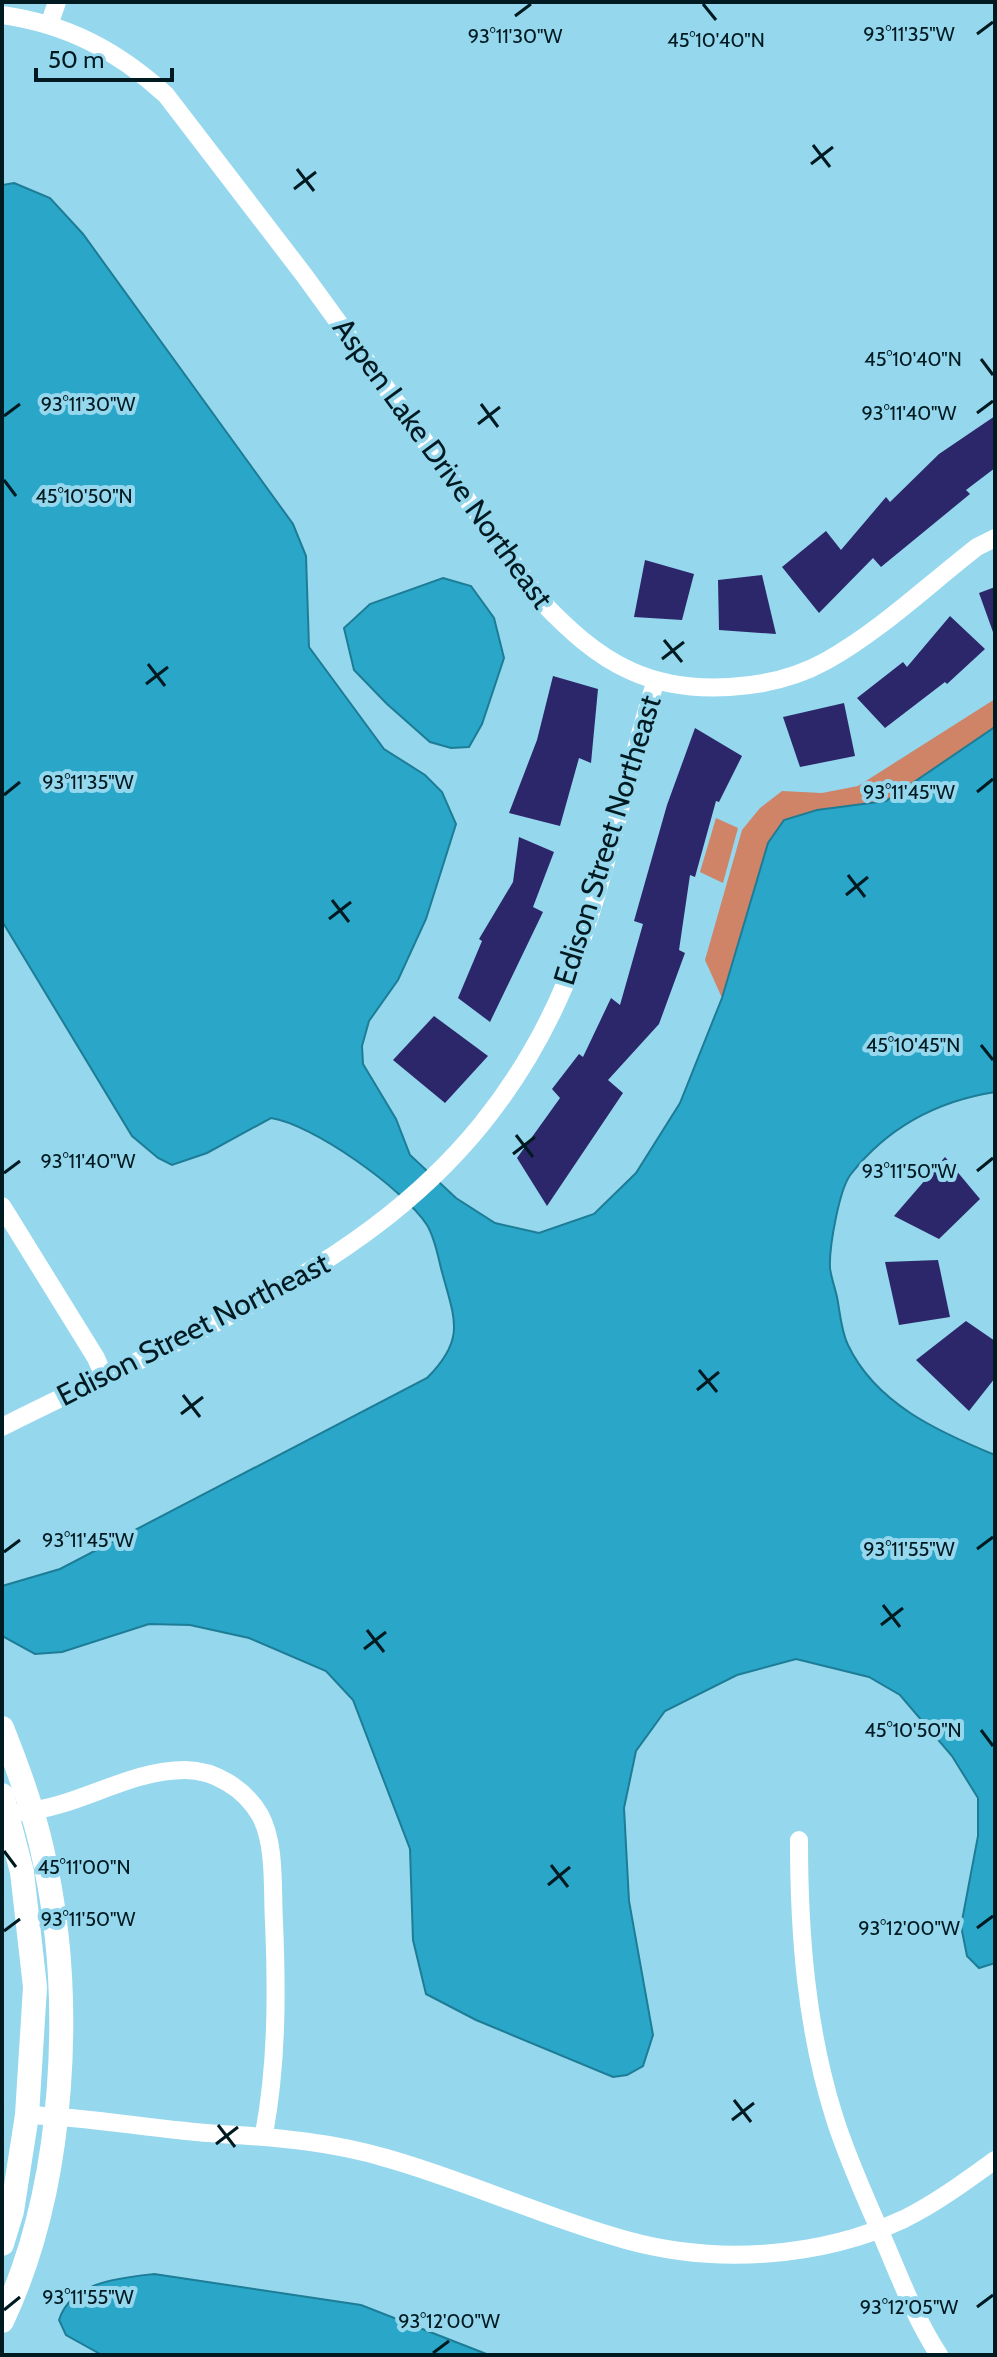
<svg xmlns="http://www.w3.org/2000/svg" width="997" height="2357" font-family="Cabin,sans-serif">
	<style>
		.green { fill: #cf8468 }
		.water { fill: #2aa6c8; stroke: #1d7c96; stroke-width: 2 }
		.building { fill: #2c276a }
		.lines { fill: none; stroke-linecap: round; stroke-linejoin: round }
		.minor { stroke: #fff; stroke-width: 18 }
		.tertiary { stroke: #fff; stroke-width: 24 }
		.ticks { fill: none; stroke: #001a22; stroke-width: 3 }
		.labels { text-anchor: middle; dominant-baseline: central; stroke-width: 8; stroke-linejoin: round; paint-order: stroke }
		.street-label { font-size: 30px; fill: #001a22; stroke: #95d7ed }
		.ticks-label { font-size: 20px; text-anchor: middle; fill: #001a22; stroke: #95d7ed; stroke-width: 8; stroke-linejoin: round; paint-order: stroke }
	</style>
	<rect width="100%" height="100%" fill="#95d7ed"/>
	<g class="green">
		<polygon points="995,699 995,727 902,793 886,801 854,807 768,843 722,998 705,960 742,830 760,808 782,791 822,793 858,786"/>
		<polygon points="716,818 738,828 723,883 700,872"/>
	</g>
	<g class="water">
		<path d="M14,183L50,198L83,234L293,524L306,556L309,647L384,749L425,775L442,792L456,824L426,919L398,980L369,1021L362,1046L363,1064L396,1119L410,1155L456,1198L495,1223L539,1233L594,1214L636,1173L680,1103L722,998L768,843L784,820L817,810L886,801L995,727V1092C938,1101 888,1127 851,1174C839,1189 829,1248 830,1268C831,1277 835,1288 837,1297C840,1312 841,1331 848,1345C876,1404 939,1432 995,1455V1963L979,1968L967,1956L961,1926L978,1836V1798L952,1756L900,1695L869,1677L796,1659L737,1675L665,1711L636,1751L624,1808L629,1901L653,2035L643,2066L627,2075L613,2077L476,2020L426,1994L413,1940L410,1849L353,1700L326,1671L249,1638L190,1625L149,1624L62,1652L35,1654L2,1636V1586L60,1569L427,1378C466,1339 455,1320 442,1272C438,1257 435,1238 427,1225C404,1189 312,1124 271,1118L207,1153L172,1165L158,1158L132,1136L2,921V185Z"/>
		<polygon points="443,578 471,586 494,618 504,658 482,724 469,747 451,748 430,742 387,704 354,670 344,628 370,604"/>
		<path d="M154,2274L361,2305L489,2355H102L66,2335L59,2320C71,2282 118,2278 154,2274Z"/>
	</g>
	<g class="building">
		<polygon points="995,416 995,468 966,490 970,494 881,567 873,558 819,613 782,567 826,531 841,550 886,497 890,502 939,454"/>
		<polygon points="645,560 694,574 682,620 634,617"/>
		<polygon points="762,575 776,634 719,630 718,580"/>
		<polygon points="995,587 995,632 993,632 979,593"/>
		<polygon points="950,616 985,649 947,684 945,682 885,728 857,698 903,662 907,667"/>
		<polygon points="553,676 598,689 591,763 579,758 560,826 509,813 537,740"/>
		<polygon points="844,703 855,756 800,767 783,717"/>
		<polygon points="695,728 742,756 719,802 716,801 695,877 690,875 679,950 685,953 659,1024 608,1080 623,1093 547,1206 517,1158 560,1098 552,1089 579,1054 583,1057 611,998 620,1005 643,924 634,921 667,805"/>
		<polygon points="519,837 554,852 533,907 543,912 490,1022 458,998 482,941 479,939 513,882"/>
		<polygon points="434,1016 488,1056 445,1103 393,1060"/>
		<polygon points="945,1157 980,1199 939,1239 894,1216"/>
		<polygon points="938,1260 950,1317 899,1325 885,1262"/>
		<polygon points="966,1321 995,1341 995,1378 969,1411 916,1360"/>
	</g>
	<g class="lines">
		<g class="minor">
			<path d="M2,15C67,24 118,51 166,95L304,275L540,600C567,628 595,655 631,671C688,697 772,691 826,661C880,631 928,585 977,547L995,538"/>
			<polyline points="49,25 57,2"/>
			<polyline points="2,1206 96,1358 104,1377"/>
			<path d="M2,1427C233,1310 457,1241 566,982C606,885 624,780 656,680"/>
			<path d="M21,1812C77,1808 128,1770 185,1770C215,1770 245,1789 260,1815C276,1844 272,1890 274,1922C277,1994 277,2064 264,2134"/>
			<path d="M799,1840C799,1933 806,2027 834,2116C846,2155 863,2192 879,2229C898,2272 913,2315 939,2355"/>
			<path d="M27,2115C92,2117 155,2130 220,2134C275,2137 332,2142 386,2158C468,2181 545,2218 626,2240C716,2265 820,2258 904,2219C936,2203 966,2181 995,2160"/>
		</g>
		<g class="tertiary">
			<path d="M2,1728C18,1768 33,1808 42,1849C76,1995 66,2186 2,2321"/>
			<polyline points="2,1795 22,1872 35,1987 27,2115 12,2211 2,2244"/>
		</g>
	</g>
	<path class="ticks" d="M703,4L716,20M515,16L531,4M977,34L993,22M813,145L830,167M811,164L833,147M297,169L314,191M294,189L316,172M981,359L993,375M481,404L498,427M977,413L993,401M4,416L20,404M478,424L500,407M4,480L16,496M664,640L682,662M662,659L684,642M148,664L165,686M146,684L168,667M977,792L993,779M4,795L20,782M848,875L865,897M846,895L868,877M332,900L349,922M329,919L351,902M981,1045L993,1060M516,1135L533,1157M513,1154L535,1137M977,1171L993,1158M4,1173L20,1161M699,1370L717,1392M697,1390L719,1372M183,1395L200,1417M181,1414L203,1397M977,1549L993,1537M4,1552L20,1540M883,1605L900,1627M881,1625L903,1608M367,1630L384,1652M364,1649L386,1632M981,1730L993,1746M4,1851L16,1867M551,1865L568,1887M548,1885L570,1867M977,1928L993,1916M4,1931L20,1919M734,2100L751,2122M732,2120L754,2103M218,2125L235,2147M216,2144L238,2127M977,2307L993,2295M4,2310L20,2297M433,2353L449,2341"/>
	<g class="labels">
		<g class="street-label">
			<text transform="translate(443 463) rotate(54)">Aspen Lake Drive Northeast</text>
			<text transform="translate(607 840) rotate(-73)">Edison Street Northeast</text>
			<text transform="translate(193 1329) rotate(-27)">Edison Street Northeast</text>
		</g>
	</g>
	<g class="ticks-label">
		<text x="909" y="41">93°11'35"W</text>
		<text x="515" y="43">93°11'30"W</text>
		<text x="716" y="47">45°10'40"N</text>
		<text x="913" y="366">45°10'40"N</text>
		<text x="88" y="411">93°11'30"W</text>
		<text x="909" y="420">93°11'40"W</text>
		<text x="84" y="503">45°10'50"N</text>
		<text x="88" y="789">93°11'35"W</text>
		<text x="909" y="799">93°11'45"W</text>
		<text x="913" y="1052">45°10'45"N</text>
		<text x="88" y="1168">93°11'40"W</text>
		<text x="909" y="1178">93°11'50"W</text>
		<text x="88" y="1547">93°11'45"W</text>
		<text x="909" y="1556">93°11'55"W</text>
		<text x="913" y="1737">45°10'50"N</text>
		<text x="84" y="1874">45°11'00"N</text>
		<text x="88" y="1926">93°11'50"W</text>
		<text x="909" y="1935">93°12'00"W</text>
		<text x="88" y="2304">93°11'55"W</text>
		<text x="909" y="2314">93°12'05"W</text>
		<text x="449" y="2328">93°12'00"W</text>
	</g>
	<rect width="997" height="2357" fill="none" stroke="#001a22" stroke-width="8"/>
	<path d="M36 68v12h136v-12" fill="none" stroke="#001a22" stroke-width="4"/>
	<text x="48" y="68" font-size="24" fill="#001a22" stroke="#95d7ed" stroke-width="6" paint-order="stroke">50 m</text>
</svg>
